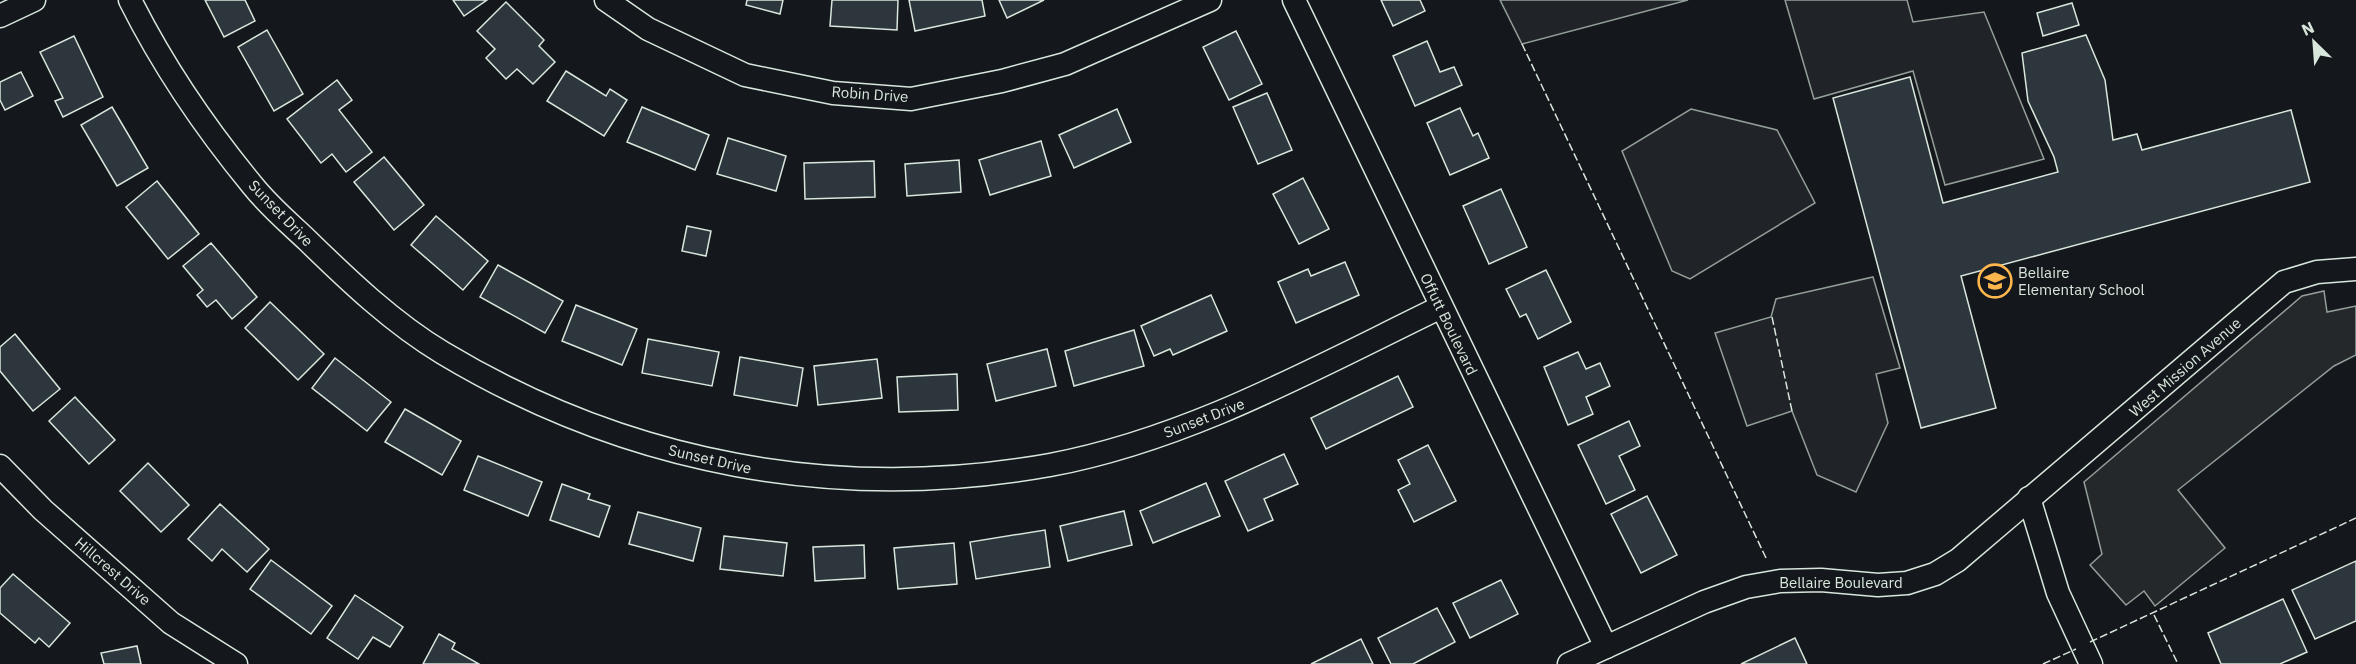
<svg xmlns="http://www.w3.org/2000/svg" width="2356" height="664" font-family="'IBM Plex Sans',sans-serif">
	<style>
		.green { fill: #202428; stroke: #939e99; stroke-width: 1.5 }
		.parking { fill: #24282b; stroke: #939e99; stroke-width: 1.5 }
		.building { fill: #2c363c; stroke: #d8e6dc; stroke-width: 1.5 }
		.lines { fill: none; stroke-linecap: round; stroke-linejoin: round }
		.minor-casing { stroke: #d8e6dc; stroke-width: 25 }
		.minor { stroke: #14181c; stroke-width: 22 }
		.fence { stroke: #d8e6dc; stroke-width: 1.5; stroke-dasharray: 8 3; stroke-linecap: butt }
		.labels { text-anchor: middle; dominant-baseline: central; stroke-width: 4.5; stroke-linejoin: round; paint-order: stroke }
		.street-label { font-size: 15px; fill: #d8e6dc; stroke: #14181c }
		.poi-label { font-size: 15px; fill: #d8e6dc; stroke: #14181c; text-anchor: start }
	</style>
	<rect width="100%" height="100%" fill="#14181c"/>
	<g class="green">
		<polygon points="1500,0 1688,0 1522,44"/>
		<polygon points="1785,0 1907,0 1913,22 1984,12 2044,159 1945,185 1913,71 1814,99"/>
		<polygon points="1691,109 1777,130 1815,203 1690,279 1672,271 1622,151"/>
		<polygon points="1873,277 1900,368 1876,374 1888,423 1856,492 1817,475 1792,411 1747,426 1715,333 1771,317 1776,299"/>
	</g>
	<polygon class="parking" points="2324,291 2327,312 2356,306 2356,355 2334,366 2178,490 2225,548 2155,606 2144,591 2126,605 2090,565 2102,554 2084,482 2302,296"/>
	<g class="building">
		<polygon points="205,0 245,0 255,21 224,37"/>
		<polygon points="453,0 487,0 464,16"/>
		<polygon points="747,0 783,0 780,14 746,5"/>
		<polygon points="832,0 898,0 897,30 830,26"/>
		<polygon points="909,0 982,0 985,16 915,31"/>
		<polygon points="999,0 1044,0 1007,18"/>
		<polygon points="1381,0 1420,0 1425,11 1393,26"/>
		<polygon points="506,2 544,40 539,46 555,62 533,84 517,69 506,79 486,58 495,49 477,31"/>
		<polygon points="2072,3 2079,25 2043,36 2037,13"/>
		<polygon points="267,30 303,94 274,111 238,47"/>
		<polygon points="1236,31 1262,84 1229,100 1203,47"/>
		<polygon points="2086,35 2105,80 2113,140 2137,134 2142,150 2291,110 2310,182 1961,276 1996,408 1921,428 1833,98 1910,77 1943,203 2058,172 2054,157 2028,101 2022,53"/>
		<polygon points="74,36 103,97 63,117 55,101 63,98 40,52"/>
		<polygon points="1427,41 1440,72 1454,67 1462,85 1415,106 1393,56"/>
		<polygon points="566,71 606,96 610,89 627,100 604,136 547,101"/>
		<polygon points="21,72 33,96 5,110 0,100 0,82"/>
		<polygon points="337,80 352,100 339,110 372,152 346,172 332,154 321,163 287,119"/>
		<polygon points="1267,93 1292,150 1258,164 1233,107"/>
		<polygon points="112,107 148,168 117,186 81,125"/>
		<polygon points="642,107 709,135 695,170 627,142"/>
		<polygon points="1460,108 1473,136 1478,133 1489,158 1450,175 1427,123"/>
		<polygon points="1117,109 1131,142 1074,168 1059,135"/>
		<polygon points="728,138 786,156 776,191 717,174"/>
		<polygon points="1041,141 1051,176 990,195 979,160"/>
		<polygon points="384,157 424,205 394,230 354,182"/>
		<polygon points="959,160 961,192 907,196 905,164"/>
		<polygon points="874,161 875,197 805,199 804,163"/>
		<polygon points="1303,178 1329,229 1299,244 1273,194"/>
		<polygon points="157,181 199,234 168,259 126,207"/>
		<polygon points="1501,189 1527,247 1489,264 1463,206"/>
		<polygon points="436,216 488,261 463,290 411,245"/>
		<polygon points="687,226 711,231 706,256 682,251"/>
		<polygon points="211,243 257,297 232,319 216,300 207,307 197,295 203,290 183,266"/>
		<polygon points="1345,262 1359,295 1296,323 1278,282 1308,269 1311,276"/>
		<polygon points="498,265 563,301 545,333 480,297"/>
		<polygon points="1546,270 1571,322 1538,339 1526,314 1520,317 1506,289"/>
		<polygon points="1211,295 1227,331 1173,355 1170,349 1154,356 1141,326"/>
		<polygon points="270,302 324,354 298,380 245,328"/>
		<polygon points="576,305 637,329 622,365 562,341"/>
		<polygon points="1134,330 1144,366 1074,386 1065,351"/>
		<polygon points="15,334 60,389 33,411 0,371 0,347"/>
		<polygon points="648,339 719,352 712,386 642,373"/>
		<polygon points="1047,349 1056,386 996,401 987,364"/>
		<polygon points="1578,352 1586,369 1600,363 1610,386 1586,397 1593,414 1568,425 1544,367"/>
		<polygon points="740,357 803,368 797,406 734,395"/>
		<polygon points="335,358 391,402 367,431 312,388"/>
		<polygon points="877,359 882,398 818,405 814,366"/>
		<polygon points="957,374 958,410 899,412 897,377"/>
		<polygon points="1398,376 1413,407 1326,449 1311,418"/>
		<polygon points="75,397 115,440 89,464 49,421"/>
		<polygon points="405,409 461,441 442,475 385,442"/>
		<polygon points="1629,421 1640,446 1619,456 1635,490 1606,504 1578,445"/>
		<polygon points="1428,445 1456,501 1414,522 1398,490 1410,484 1398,460"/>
		<polygon points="1284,454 1298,484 1264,499 1273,520 1248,531 1225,481"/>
		<polygon points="478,456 542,482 528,516 464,490"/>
		<polygon points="148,463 189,505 161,532 120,491"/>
		<polygon points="1206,483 1220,516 1153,543 1140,511"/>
		<polygon points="562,484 590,494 588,499 610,506 599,537 550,520"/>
		<polygon points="1647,496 1677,555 1641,573 1611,514"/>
		<polygon points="220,504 269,549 247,572 222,549 212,561 188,539"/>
		<polygon points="1124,511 1132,545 1068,561 1060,526"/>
		<polygon points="638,512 701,528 693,561 629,544"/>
		<polygon points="1045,530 1050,567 976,579 970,542"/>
		<polygon points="724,536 787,543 783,576 720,569"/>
		<polygon points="954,543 957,584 898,589 894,548"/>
		<polygon points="864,545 865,578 815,581 813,547"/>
		<polygon points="271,560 332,606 311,634 250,589"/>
		<polygon points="2356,561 2356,621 2315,639 2292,590"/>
		<polygon points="13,574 70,623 49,647 39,638 35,643 0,613 0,588"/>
		<polygon points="1501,580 1518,614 1470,638 1453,603"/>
		<polygon points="355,595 403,627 390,647 373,637 358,659 327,638"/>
		<polygon points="2283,599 2307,652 2280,664 2221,664 2208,633"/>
		<polygon points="1437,608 1455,642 1413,664 1391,664 1378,638"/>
		<polygon points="439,634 455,643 452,649 479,664 423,664"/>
		<polygon points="1795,638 1807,664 1741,664"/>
		<polygon points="1361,639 1373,664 1311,664"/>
		<polygon points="137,646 141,664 104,664 101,653"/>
	</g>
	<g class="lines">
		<defs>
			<g id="minor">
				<path d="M130,0C163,66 206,129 253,186C269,206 289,223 307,240C349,281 393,323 443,353C628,464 837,503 1050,465C1189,439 1315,368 1441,307"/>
				<polyline points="606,0 648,29 745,75 833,93 911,99 1002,81 1065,64 1210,0"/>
				<polyline points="1294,0 1606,647"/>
				<polyline points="0,16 34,0"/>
				<polyline points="0,466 43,510 171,623 236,664"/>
				<polyline points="2029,498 2058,593 2091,664"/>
				<polyline points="1569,664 1704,602 1746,587 1780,581 1821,580 1878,585 1907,583 1935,574 1958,560 2284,282 2317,272 2356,269"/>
			</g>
		</defs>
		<use href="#minor" class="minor-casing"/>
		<use href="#minor" class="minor"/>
		<g class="fence">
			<polyline points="1522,44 1766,558"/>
			<polyline points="1772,317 1792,411"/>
			<polyline points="2154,615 2178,664"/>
			<polyline points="2090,642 2356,518"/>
			<polyline points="2043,664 2076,649"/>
		</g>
	</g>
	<defs>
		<symbol id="school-ring" viewBox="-11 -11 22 22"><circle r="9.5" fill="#14181c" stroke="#ffb74d" stroke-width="1.5"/><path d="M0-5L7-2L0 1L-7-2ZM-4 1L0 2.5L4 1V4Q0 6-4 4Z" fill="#ffb74d"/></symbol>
	</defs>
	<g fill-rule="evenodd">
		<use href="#school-ring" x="1976" y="262" width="38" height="38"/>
	</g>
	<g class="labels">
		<g class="street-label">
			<text transform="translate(870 94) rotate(4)">Robin Drive</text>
			<text transform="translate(281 213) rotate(46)">Sunset Drive</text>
			<text transform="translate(1449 324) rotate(64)">Offutt Boulevard</text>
			<text transform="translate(2185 367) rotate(-41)">West Mission Avenue</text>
			<text transform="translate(1204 418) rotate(-21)">Sunset Drive</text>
			<text transform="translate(710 459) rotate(13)">Sunset Drive</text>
			<text transform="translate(113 571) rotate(41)">Hillcrest Drive</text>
			<text x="1841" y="582">Bellaire Boulevard</text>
		</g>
		<g class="poi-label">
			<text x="2018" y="272">Bellaire<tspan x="2018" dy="17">Elementary School</tspan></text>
		</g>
	</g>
	<g transform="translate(2314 42) rotate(335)" stroke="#14181c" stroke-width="4.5" paint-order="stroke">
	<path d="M0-4.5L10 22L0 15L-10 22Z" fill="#d8e6dc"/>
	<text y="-9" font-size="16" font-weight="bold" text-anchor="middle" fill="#d8e6dc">N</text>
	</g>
</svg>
